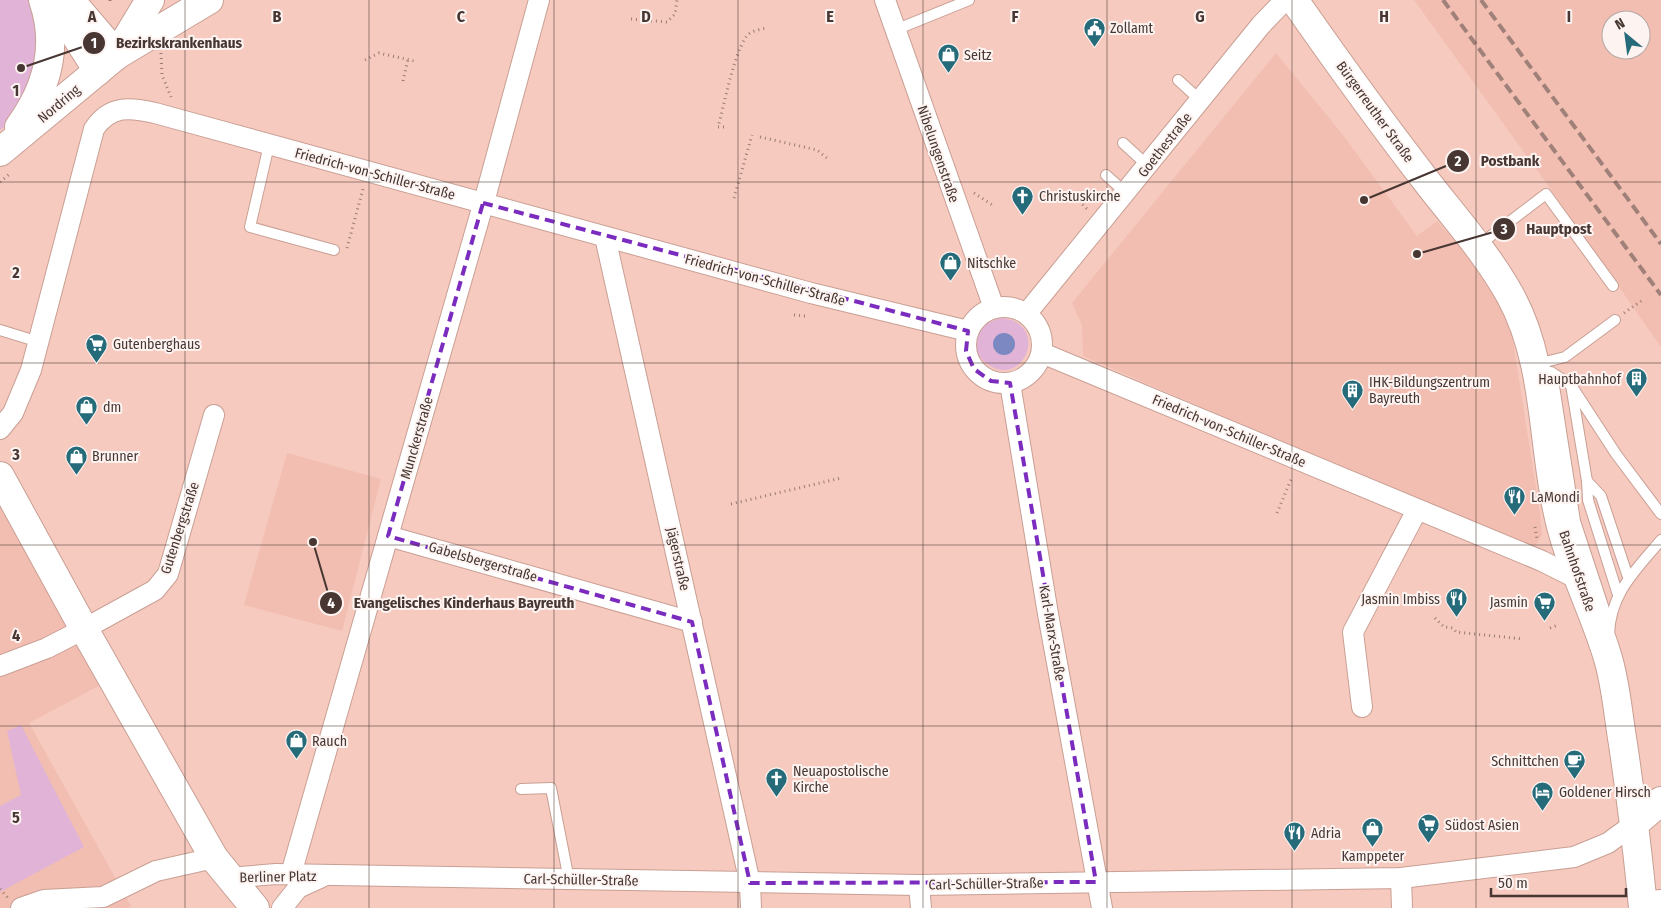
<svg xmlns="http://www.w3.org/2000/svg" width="1661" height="908" font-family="'Fira Sans Condensed',sans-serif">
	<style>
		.built { fill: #f2beb1; fill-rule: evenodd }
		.green { fill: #e1b3d6; fill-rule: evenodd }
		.water { fill: #7c88c2 }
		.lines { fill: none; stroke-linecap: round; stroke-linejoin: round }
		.lane-casing { stroke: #c99f94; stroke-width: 12 }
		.street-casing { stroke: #c99f94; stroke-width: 22 }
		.secondary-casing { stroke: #c99f94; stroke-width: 30 }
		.path { stroke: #9a7c74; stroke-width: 3; stroke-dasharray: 1 4; stroke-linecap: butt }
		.lane { stroke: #fff; stroke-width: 10 }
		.street { stroke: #fff; stroke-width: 20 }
		.secondary { stroke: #fff; stroke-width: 28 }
		.rail { stroke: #a08179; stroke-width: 4; stroke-dasharray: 10 5; stroke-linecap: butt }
		.marked { fill: none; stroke: #7b2cbf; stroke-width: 4; stroke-dasharray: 10 6; stroke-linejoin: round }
		.grid { fill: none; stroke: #473631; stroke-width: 1; stroke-opacity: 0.55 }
		.labels { text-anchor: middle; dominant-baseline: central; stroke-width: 4; stroke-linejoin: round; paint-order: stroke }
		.poi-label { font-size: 14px; fill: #473631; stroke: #fdf4f2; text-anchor: start }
		.street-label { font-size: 14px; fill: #473631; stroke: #fdf4f2 }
		.grid-label { font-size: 16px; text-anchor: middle; font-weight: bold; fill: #473631; stroke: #fdf4f2; stroke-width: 4; stroke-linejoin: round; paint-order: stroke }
		.leader { fill: none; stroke: #473631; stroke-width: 2 }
		.callout-dot { fill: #473631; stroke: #fdf4f2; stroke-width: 2 }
		.mark-label { font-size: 15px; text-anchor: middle; font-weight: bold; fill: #fff }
		.callout-label { font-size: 15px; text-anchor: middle; font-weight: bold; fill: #473631; stroke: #fdf4f2; stroke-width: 4; stroke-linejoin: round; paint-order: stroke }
	</style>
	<rect width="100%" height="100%" fill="#f6cabf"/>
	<g class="built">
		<path d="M1414,0H1661V347L1547,184ZM1611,20H1641V50H1611Z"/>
		<polygon points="1276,53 1343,135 1417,236 1437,221 1472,261 1509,316 1540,513 1542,535 1535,546 1527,548 1083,356 1082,325 1072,303"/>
		<polygon points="287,453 381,479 342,631 244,605"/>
		<polygon points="0,478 110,680 29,723 131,906 128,908 0,908"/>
	</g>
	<g class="green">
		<polygon points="0,0 29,0 38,31 36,49 38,53 44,54 14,120 0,130"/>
		<path d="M1003,318C1049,325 1025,384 992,367C986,364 981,360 978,353C971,335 986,320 1003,318ZM1006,333L1010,334L1015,343L998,353L993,345Z"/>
		<polygon points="21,725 84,847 0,892 0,806 21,795 7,731"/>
	</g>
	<circle class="water" cx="1004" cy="344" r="11"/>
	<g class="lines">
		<defs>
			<g id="lane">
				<polyline points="895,30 969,0"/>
				<polyline points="1178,80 1200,100"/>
				<polyline points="1123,143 1148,166"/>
				<polyline points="269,145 250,227 334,250"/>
				<polyline points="1106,175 1126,193"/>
				<polyline points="1479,245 1546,194 1613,286"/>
				<polyline points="0,330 39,342"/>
				<polyline points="1537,364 1565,357 1615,320"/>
				<polyline points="1551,372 1571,385 1616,454 1661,514"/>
				<polyline points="1552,373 1575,521 1604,609"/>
				<polyline points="1571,385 1587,481 1588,500 1618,595"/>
				<polyline points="1587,481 1601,496 1628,577"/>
				<path d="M1609,635C1610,593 1636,570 1661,540"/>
				<polyline points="521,789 551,788 569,880"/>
			</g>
			<g id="street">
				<polyline points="885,0 994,308"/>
				<polyline points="605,237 750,883 751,908"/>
				<circle cx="1004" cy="345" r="38"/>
				<polyline points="1027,313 1261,25 1285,0"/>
				<polyline points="1042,353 1542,561 1578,579"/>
				<polyline points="1010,383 1048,614 1102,908"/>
				<path d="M0,429L13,413L31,370L94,129C110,105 130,107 155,113L811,293L968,331"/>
				<polyline points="388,536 692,622"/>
				<polyline points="0,666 47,648 84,629 155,590 168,574 214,415"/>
				<polyline points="1362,707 1353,632 1417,510"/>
				<polyline points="291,874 487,191 539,0"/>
				<polyline points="228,878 276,874 919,885 1401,878 1574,857 1608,843 1634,824"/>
				<polyline points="1401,878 1402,908"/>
				<polyline points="919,885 921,908"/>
				<polyline points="1642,902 1661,900"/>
				<polyline points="21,908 44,900 103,897 156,871 214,858"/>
				<polyline points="282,908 298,888 322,877"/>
			</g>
			<g id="secondary">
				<polyline points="53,0 98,71"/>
				<polyline points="70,0 117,55"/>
				<path d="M1294,0C1336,60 1379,120 1424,178C1453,216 1486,252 1510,295C1546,360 1542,437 1557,509C1567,560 1592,606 1607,655C1616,683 1618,715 1623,744C1631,799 1638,853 1643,908"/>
				<polyline points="119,51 150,0"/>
				<path d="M19,127C47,89 59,46 43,0"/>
				<polyline points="0,152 117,55 209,0"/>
				<polyline points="0,476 84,629 214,858 255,908"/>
				<polyline points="1634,824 1661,801"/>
			</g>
		</defs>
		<use href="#lane" class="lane-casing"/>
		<use href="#street" class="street-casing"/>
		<use href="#secondary" class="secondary-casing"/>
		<g class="path">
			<polyline points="110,0 110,3"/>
			<polyline points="631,19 667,22 675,14 677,0"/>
			<polyline points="161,53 162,75 171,97"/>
			<polyline points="365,60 379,53 414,61"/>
			<polyline points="403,81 408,59"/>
			<path d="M724,127H718C725,102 733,57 746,37C750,31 760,29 767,28"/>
			<polyline points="760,137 817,150 828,159"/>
			<polyline points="0,182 11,173"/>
			<polyline points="974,193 994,206"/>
			<polyline points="734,198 752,135"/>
			<polyline points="1056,201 1075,197 1088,210"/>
			<polyline points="347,248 363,189"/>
			<polyline points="1624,313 1644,299"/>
			<polyline points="794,315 805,316"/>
			<polyline points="731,504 841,478"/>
			<polyline points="1277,513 1292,477"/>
			<polyline points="1535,527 1537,539"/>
			<polyline points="1435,618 1444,627 1453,628 1456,632 1523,639"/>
			<polyline points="1550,628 1558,625"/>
			<polyline points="0,889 8,898"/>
		</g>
		<use href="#lane" class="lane"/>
		<use href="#street" class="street"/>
		<use href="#secondary" class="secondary"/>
		<g class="rail">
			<polyline points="1443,0 1661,295"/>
			<polyline points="1481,0 1661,244"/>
		</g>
	</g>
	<path class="marked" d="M483,203L968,331L966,351L974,369L991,381L1010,383L1096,882L750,883L692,622L388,536Z"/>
	<path class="grid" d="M185,0V908M369,0V908M554,0V908M738,0V908M923,0V908M1107,0V908M1292,0V908M1476,0V908M0,182H1661M0,363H1661M0,545H1661M0,726H1661"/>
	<defs>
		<symbol id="civic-pin" viewBox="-11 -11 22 30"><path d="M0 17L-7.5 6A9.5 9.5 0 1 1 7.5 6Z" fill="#256b7a" stroke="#fdf4f2"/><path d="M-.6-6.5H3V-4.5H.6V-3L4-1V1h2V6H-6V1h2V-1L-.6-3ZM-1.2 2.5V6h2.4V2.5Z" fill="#fff"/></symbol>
		<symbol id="shop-pin" viewBox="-11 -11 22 30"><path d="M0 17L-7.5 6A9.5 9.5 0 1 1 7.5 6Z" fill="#256b7a" stroke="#fdf4f2"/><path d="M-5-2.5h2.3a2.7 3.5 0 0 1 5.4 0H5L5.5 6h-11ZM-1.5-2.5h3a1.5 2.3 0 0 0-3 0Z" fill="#fff"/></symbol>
		<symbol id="church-pin" viewBox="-11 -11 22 30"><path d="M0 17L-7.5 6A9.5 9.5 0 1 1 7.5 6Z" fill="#256b7a" stroke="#fdf4f2"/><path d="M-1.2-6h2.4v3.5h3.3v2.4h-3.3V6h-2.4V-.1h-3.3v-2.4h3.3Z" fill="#fff"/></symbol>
		<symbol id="supermarket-pin" viewBox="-11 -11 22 30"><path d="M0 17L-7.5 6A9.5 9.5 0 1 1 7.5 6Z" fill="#256b7a" stroke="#fdf4f2"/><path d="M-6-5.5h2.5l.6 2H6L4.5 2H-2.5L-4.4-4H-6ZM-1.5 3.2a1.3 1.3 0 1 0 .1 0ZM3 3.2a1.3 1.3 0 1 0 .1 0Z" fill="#fff"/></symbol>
		<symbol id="building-pin" viewBox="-11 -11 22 30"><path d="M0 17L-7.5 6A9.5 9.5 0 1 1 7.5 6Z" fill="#256b7a" stroke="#fdf4f2"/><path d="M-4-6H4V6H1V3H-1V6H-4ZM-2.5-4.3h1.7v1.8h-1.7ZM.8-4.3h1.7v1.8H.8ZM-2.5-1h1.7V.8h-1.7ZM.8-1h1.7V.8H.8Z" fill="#fff"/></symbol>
		<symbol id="restaurant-pin" viewBox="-11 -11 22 30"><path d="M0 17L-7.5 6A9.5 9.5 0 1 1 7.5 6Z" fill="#256b7a" stroke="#fdf4f2"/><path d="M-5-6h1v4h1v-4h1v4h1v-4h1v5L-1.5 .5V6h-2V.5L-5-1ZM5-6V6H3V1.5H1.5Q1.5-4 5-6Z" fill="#fff"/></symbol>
		<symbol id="cafe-pin" viewBox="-11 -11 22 30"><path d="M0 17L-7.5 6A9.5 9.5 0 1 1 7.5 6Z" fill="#256b7a" stroke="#fdf4f2"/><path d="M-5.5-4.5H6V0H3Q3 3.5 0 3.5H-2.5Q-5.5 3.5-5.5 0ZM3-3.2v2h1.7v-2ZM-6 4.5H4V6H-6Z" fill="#fff"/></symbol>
		<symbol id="hotel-pin" viewBox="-11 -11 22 30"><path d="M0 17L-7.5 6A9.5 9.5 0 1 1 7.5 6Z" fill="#256b7a" stroke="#fdf4f2"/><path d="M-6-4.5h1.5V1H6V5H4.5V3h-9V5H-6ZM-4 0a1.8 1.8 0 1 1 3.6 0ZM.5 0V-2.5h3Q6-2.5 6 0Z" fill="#fff"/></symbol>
	</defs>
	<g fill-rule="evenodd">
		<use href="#civic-pin" x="1082" y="16" width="25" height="34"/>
		<use href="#shop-pin" x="936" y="42" width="25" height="34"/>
		<use href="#church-pin" x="1010" y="184" width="25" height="34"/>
		<use href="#shop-pin" x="938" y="250" width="25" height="34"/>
		<use href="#supermarket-pin" x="84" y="332" width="25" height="34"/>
		<use href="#building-pin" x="1624" y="366" width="25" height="34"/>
		<use href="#building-pin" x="1340" y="378" width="25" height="34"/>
		<use href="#shop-pin" x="74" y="394" width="25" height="34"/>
		<use href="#shop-pin" x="64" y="444" width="25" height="34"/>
		<use href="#restaurant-pin" x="1502" y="484" width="25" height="34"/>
		<use href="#restaurant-pin" x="1444" y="586" width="25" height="34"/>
		<use href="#supermarket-pin" x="1532" y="590" width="25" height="34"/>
		<use href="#shop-pin" x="284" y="728" width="25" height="34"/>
		<use href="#cafe-pin" x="1562" y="748" width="25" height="34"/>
		<use href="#church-pin" x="764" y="766" width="25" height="34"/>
		<use href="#hotel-pin" x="1530" y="780" width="25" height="34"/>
		<use href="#supermarket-pin" x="1416" y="812" width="25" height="34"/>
		<use href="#shop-pin" x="1360" y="816" width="25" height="34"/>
		<use href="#restaurant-pin" x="1282" y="820" width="25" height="34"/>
	</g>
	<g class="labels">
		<g class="poi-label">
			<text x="1110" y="28">Zollamt</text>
			<text x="964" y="55">Seitz</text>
			<text x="1039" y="196">Christuskirche</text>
			<text x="967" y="263">Nitschke</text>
			<text x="113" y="344">Gutenberghaus</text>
			<text x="1621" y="379" text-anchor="end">Hauptbahnhof</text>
			<text x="1369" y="382">IHK-Bildungszentrum<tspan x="1369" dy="16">Bayreuth</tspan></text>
			<text x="103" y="407">dm</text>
			<text x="92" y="456">Brunner</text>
			<text x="1531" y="497">LaMondi</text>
			<text x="1440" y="599" text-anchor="end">Jasmin Imbiss</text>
			<text x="1528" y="602" text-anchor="end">Jasmin</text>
			<text x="312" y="741">Rauch</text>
			<text x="1559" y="761" text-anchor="end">Schnittchen</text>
			<text x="793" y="771">Neuapostolische<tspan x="793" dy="16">Kirche</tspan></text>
			<text x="1559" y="792">Goldener Hirsch</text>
			<text x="1445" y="825">Südost Asien</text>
			<text x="1311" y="833">Adria</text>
			<text x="1373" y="856" text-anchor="middle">Kamppeter</text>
		</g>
		<g class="street-label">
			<text transform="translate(59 104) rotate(-40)">Nordring</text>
			<text transform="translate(1375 112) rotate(54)">Bürgerreuther Straße</text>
			<text transform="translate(1165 145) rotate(-52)">Goethestraße</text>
			<text transform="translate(938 154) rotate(71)">Nibelungenstraße</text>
			<text transform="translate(375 174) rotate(15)">Friedrich-von-Schiller-Straße</text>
			<text transform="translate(765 280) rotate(15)">Friedrich-von-Schiller-Straße</text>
			<text transform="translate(1229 431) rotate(23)">Friedrich-von-Schiller-Straße</text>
			<text transform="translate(417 438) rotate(-74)">Munckerstraße</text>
			<text transform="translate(180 528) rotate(-72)">Gutenbergstraße</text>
			<text transform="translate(678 559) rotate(77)">Jägerstraße</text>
			<text transform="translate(483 562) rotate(16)">Gabelsbergerstraße</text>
			<text transform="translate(1577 571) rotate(71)">Bahnhofstraße</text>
			<text transform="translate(1052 633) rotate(80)">Karl-Marx-Straße</text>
			<text transform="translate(278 877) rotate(-1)">Berliner Platz</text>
			<text transform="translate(581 880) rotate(1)">Carl-Schüller-Straße</text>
			<text transform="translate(986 884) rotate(-1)">Carl-Schüller-Straße</text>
		</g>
	</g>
	<g class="grid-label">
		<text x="92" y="22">A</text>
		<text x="277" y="22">B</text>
		<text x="461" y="22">C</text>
		<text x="646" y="22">D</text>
		<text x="830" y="22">E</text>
		<text x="1015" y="22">F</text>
		<text x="1200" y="22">G</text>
		<text x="1384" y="22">H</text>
		<text x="1569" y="22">I</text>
		<text x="16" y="96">1</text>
		<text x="16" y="278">2</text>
		<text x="16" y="460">3</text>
		<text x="16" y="641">4</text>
		<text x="16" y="823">5</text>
	</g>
	<path class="leader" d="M21 68L94 43M1364 200L1458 161M1417 254L1504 229M313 542L331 603"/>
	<g class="callout-dot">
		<circle cx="21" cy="68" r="5"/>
		<circle cx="1364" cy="200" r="5"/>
		<circle cx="1417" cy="254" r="5"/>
		<circle cx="313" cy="542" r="5"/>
		<circle cx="94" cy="43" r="12"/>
		<circle cx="1458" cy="161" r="12"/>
		<circle cx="1504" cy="229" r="12"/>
		<circle cx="331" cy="603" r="12"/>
	</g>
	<g class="mark-label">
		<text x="94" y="48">1</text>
		<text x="1458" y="166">2</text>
		<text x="1504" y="234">3</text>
		<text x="331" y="608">4</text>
	</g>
	<g class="callout-label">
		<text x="179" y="48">Bezirkskrankenhaus</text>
		<text x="1510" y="166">Postbank</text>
		<text x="1559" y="234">Hauptpost</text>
		<text x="464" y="608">Evangelisches Kinderhaus Bayreuth</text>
	</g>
	<g transform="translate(1626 35) rotate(331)"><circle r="24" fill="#fdf4f2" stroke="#b4a8a5"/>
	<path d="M0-4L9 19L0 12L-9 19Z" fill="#256b7a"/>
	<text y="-8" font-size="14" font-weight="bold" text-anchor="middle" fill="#473631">N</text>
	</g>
	<path d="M1491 888v8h135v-8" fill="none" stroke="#473631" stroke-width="2.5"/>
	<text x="1498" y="888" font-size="15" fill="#473631" stroke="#fdf4f2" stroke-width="4" paint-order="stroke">50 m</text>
</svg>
